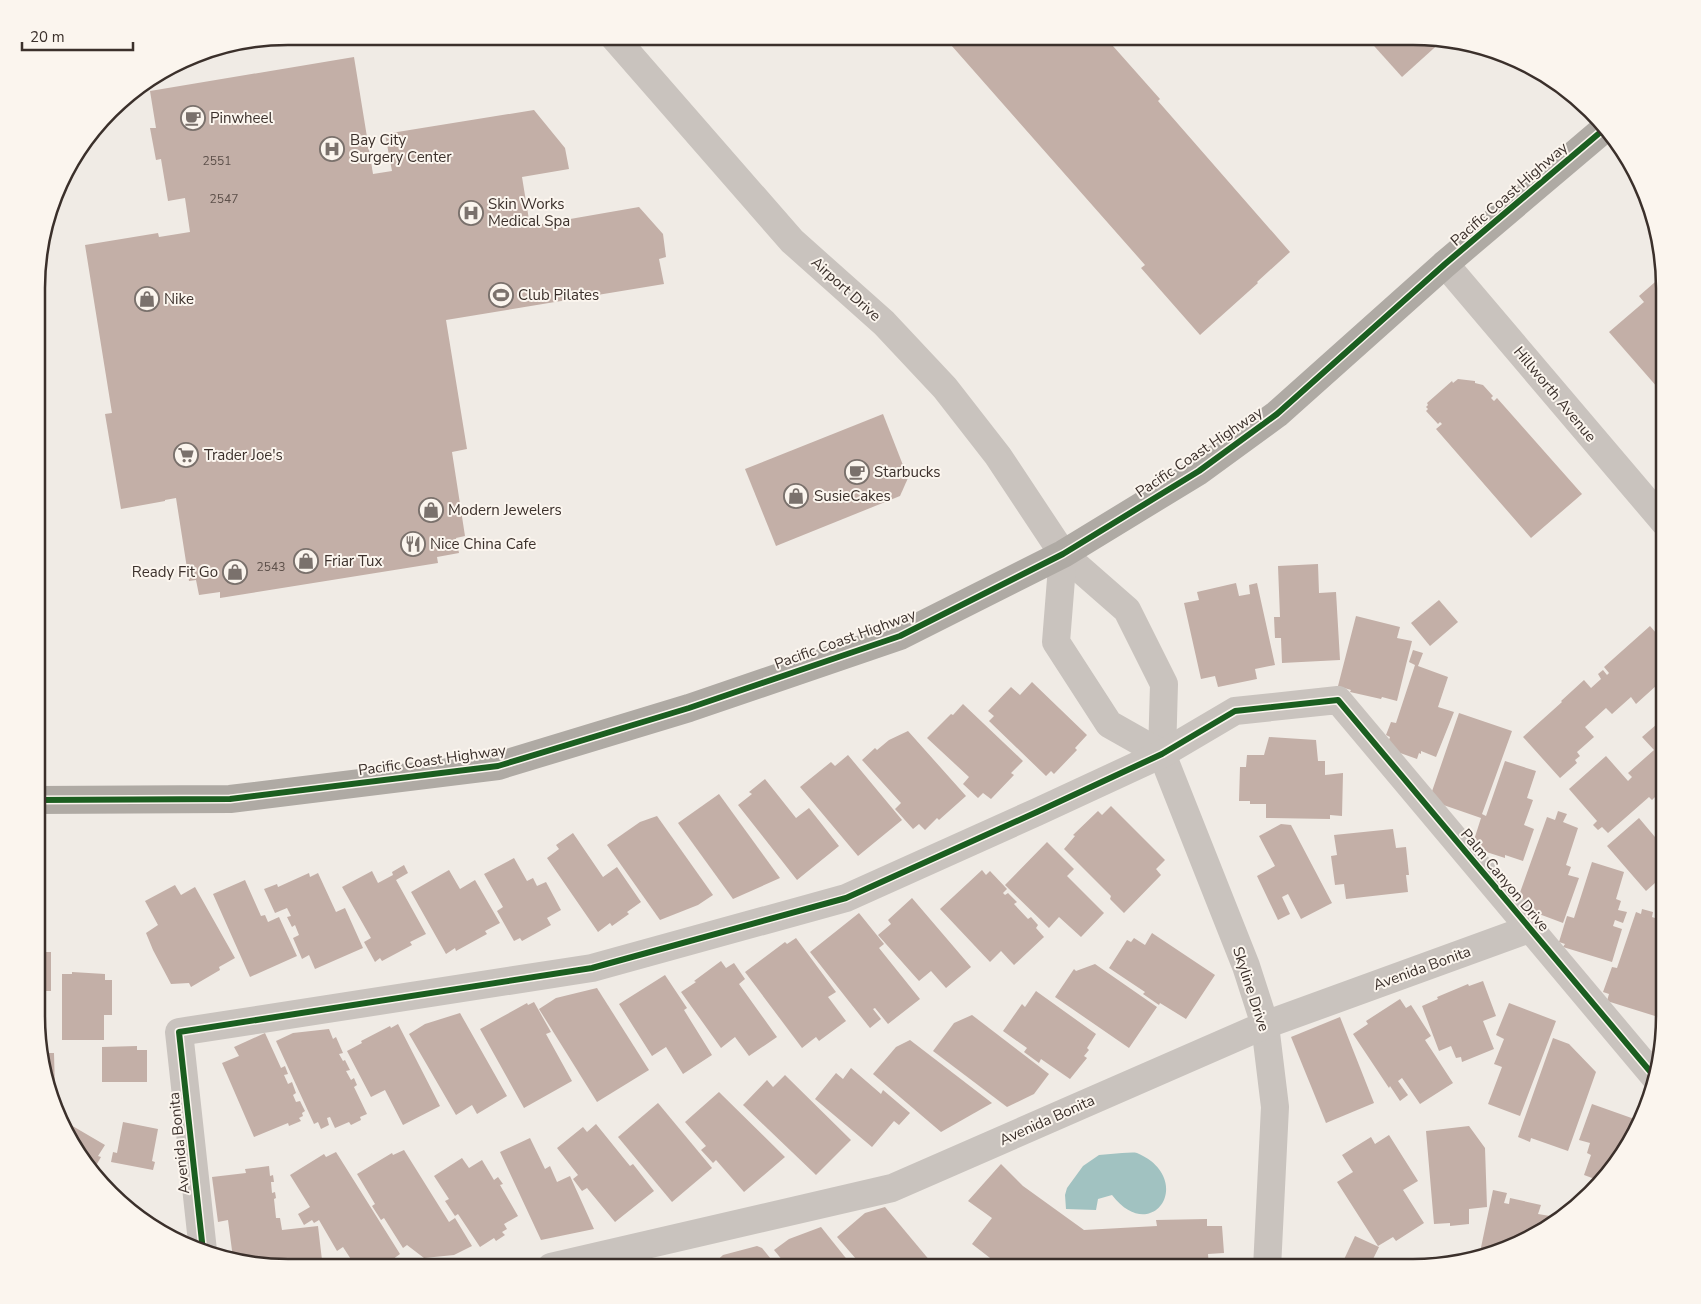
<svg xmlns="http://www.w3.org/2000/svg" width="1701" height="1304" font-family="'Nunito Sans',sans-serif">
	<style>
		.water { fill: #a1c2c1 }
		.building { fill: #c3afa7 }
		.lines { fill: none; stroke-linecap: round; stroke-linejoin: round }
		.minor { stroke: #c9c3be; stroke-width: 28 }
		.highway { stroke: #afaaa4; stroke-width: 28 }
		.cycleway-casing { stroke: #fbf5ee; stroke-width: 9 }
		.cycleway { stroke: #1b5e20; stroke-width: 6 }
		.labels { text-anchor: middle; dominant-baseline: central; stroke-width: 4; stroke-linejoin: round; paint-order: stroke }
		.number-label { font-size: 12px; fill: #5d504a }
		.poi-label { font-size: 15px; fill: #3b302b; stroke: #fbf5ee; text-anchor: start }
		.street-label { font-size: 15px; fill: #3b302b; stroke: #fbf5ee }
		.rim { fill: none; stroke: #3b302b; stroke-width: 2.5 }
	</style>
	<rect width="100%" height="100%" fill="#f0ebe5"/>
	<path class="water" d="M1122,1153C1127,1153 1133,1152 1137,1153C1142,1155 1147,1158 1151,1161C1189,1192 1148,1242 1112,1195L1098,1199L1096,1210L1066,1209L1065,1195L1067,1188L1083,1166L1099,1155Z"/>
	<g class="building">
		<polygon points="944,37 1105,37 1160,99 1158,101 1290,252 1257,282 1258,283 1200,335 1141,268 1145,265"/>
		<polygon points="1366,37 1429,37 1443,40 1402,77"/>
		<polygon points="354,57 373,174 392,171 385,134 534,110 565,148 569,169 522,177 530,226 639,207 663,234 666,257 659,259 664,284 446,320 467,449 452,452 465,536 456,538 459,553 437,557 438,563 220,598 220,592 199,595 196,580 189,581 176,498 165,500 165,501 121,509 105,414 112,413 85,245 158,233 159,237 190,232 185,198 168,201 161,159 156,160 150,128 156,128 150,91"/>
		<polygon points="1662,276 1665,288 1665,396 1609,332 1644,302 1639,296"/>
		<polygon points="1458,379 1475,381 1475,383 1483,385 1493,396 1491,398 1494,401 1497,398 1582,494 1531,538 1436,429 1442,424 1440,422 1438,424 1426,411 1428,409 1426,407 1428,405 1427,403 1452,381 1453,383"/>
		<polygon points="883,414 908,478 900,496 776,546 745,469"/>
		<polygon points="1318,564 1319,593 1336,592 1340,660 1282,663 1281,638 1275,638 1274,617 1280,617 1278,566"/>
		<polygon points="1236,583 1239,596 1250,594 1249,585 1257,583 1275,665 1255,669 1257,679 1218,687 1215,676 1201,679 1184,603 1199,600 1197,592"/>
		<polygon points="1439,600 1458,622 1430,646 1411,623"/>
		<polygon points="1356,616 1400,627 1397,638 1412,641 1397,701 1382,697 1381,699 1350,692 1351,690 1338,686"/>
		<polygon points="1650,626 1664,642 1664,678 1661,680 1664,686 1660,689 1657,685 1636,704 1631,697 1612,714 1606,708 1585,727 1594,737 1577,752 1580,756 1575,760 1577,763 1560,778 1523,737 1562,702 1561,701 1584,680 1591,688 1601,679 1598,674 1603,670 1607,675 1609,673 1604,667"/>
		<polygon points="1413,650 1423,653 1418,666 1448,677 1438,707 1454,712 1436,757 1421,751 1421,754 1419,753 1417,759 1389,749 1388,743 1390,737 1386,735 1391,722 1396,723 1415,665 1409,662"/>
		<polygon points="1032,682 1087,735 1075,748 1077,750 1054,774 1051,771 1046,776 989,721 994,716 988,711 1011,687 1020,695"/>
		<polygon points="963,704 1023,761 1011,773 1014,775 991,799 983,793 978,798 963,784 969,777 927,738 951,714 953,715"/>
		<polygon points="1459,713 1512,731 1482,814 1486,816 1505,761 1536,771 1527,798 1533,800 1524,825 1534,829 1523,861 1505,855 1505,858 1477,849 1475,845 1476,841 1474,840 1481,818 1429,800"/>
		<polygon points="1664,718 1664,755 1662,752 1658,755 1664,762 1664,788 1652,800 1649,797 1608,833 1602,827 1598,830 1593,825 1597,821 1569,789 1606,756 1628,781 1632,777 1628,773 1654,750 1642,737"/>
		<polygon points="908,731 966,796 939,820 937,818 925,830 919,824 913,829 895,809 901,803 862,760 875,748 877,750 889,740"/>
		<polygon points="1269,737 1316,740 1318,761 1325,761 1325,775 1343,773 1342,816 1330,815 1330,819 1266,818 1266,804 1250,804 1250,801 1239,801 1240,767 1246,767 1247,755 1264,755"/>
		<polygon points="848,755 902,820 858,856 800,787 831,762 835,766"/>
		<polygon points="765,779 796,818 809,808 839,846 797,880 738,805 752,794 749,792"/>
		<polygon points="719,794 780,878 733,899 678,823"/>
		<polygon points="1111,806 1165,860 1156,869 1161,875 1124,913 1110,899 1111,896 1064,849 1075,836 1073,835 1098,811 1102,815"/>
		<polygon points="1558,811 1567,814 1563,822 1578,828 1566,865 1571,867 1568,875 1579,878 1563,923 1531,911 1518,898 1547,817 1555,820"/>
		<polygon points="657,816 713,895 698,905 660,920 607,845 640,822"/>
		<polygon points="1639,818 1655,837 1664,829 1664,875 1646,891 1607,846"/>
		<polygon points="1281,824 1291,825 1332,903 1301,919 1288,894 1282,897 1290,914 1278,920 1257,876 1275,866 1259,836"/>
		<polygon points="1393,829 1396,848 1406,847 1409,875 1406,875 1408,892 1346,899 1344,884 1335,885 1331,856 1337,855 1334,835"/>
		<polygon points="573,833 603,877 617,867 641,902 627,912 629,914 612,926 610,923 598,932 547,858 559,849 556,845"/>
		<polygon points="1047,842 1074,869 1067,876 1104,913 1081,937 1059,917 1049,928 1005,885"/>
		<polygon points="514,858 527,881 533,878 537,886 546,882 561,910 547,918 551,925 522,941 520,938 514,941 497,911 503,907 484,874"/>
		<polygon points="1592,862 1624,872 1616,899 1621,901 1618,910 1627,912 1623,923 1615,920 1613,926 1622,929 1612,962 1563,947 1565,944 1559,942 1567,916 1574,918"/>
		<polygon points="404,865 408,873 396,880 426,934 410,942 412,945 382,961 380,958 375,962 364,942 371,938 342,887 372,871 378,883 393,875 392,872"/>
		<polygon points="449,870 460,889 475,880 500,923 485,931 487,934 456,951 455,948 446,954 411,892"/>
		<polygon points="982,870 986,875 990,871 1007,889 1003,893 1005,895 1008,893 1017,902 1014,904 1028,919 1031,917 1038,925 1036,928 1044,937 1014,965 1001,951 990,962 940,909"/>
		<polygon points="309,873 310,877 318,873 336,912 345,908 363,948 315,969 309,955 302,959 293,938 299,935 295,925 292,927 287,917 291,916 287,908 275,913 264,889 277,884 278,887"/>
		<polygon points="245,880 261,916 265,915 268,922 279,917 297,956 250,977 213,894"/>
		<polygon points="175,885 181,895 195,887 235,958 219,967 220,970 191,987 189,983 171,984 153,950 146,933 158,925 145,901"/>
		<polygon points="912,898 971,967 946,988 931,971 919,981 878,935 891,924 888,920"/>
		<polygon points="1642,909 1653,912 1652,917 1664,921 1664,933 1657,956 1664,958 1664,987 1655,1016 1607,1001 1609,994 1603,992 1612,967 1617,968 1636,912 1641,914"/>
		<polygon points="859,913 884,944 879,948 920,999 888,1024 875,1008 873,1009 881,1019 870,1028 810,952"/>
		<polygon points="1152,933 1215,975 1186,1019 1160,1003 1159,1005 1143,994 1145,992 1109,968 1127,940 1131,942 1134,938 1145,945"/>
		<polygon points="796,938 836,992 828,997 846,1021 819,1041 816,1037 802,1048 745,972 785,942 787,944"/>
		<rect x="37" y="952" width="14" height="39"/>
		<polygon points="721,961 726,968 734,963 745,979 739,984 777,1037 749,1056 735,1037 721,1048 681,992 696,982 694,981"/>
		<polygon points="1095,964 1157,1007 1129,1048 1055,997 1074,969 1076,971"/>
		<polygon points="72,972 105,974 105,980 112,980 112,1015 104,1015 104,1040 62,1040 62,974 72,974"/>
		<polygon points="665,975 687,1008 684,1010 712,1055 683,1074 666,1047 652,1056 619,1004"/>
		<polygon points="1483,981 1496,1016 1483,1021 1494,1049 1462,1062 1461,1057 1456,1058 1451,1046 1439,1051 1422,1006 1438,999 1437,997 1468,984 1469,986"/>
		<polygon points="597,988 649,1070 597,1102 539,1009 556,998"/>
		<polygon points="1036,991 1096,1034 1087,1048 1089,1050 1084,1056 1087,1058 1070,1079 1041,1059 1039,1063 1024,1052 1027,1048 1003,1031 1022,1004 1025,1007"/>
		<polygon points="1400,999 1406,1008 1411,1005 1431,1036 1425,1040 1453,1083 1420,1104 1402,1078 1398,1081 1408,1095 1400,1101 1390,1086 1389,1088 1353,1034 1368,1024 1366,1021"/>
		<polygon points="534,1002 551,1032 546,1034 572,1081 524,1108 480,1029 527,1003 528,1005"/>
		<polygon points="1509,1003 1556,1021 1520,1116 1488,1104 1502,1067 1494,1064 1504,1039 1496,1035"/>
		<polygon points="460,1013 507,1096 477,1114 472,1105 456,1115 409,1034 425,1024"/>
		<polygon points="972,1015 1049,1074 1034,1094 1007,1107 933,1051 954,1023"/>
		<polygon points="1664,1015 1664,1033 1659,1056 1651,1053"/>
		<polygon points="1340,1017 1374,1103 1326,1123 1291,1037"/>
		<polygon points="398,1024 440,1106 403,1125 385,1090 371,1097 347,1051 362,1043 361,1041 390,1026 391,1028"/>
		<polygon points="329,1029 333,1039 336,1037 343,1053 339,1054 343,1061 345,1060 350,1070 346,1071 351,1080 354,1078 357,1085 354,1087 367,1114 360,1117 361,1120 351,1125 349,1122 335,1128 330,1117 327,1118 329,1125 321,1129 318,1122 314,1124 276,1041 293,1033"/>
		<polygon points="265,1033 281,1068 285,1066 288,1074 284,1075 288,1084 292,1082 296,1093 293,1095 296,1102 300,1101 305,1111 302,1113 303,1116 299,1118 301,1121 289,1126 288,1123 254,1137 222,1063 239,1056 234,1047"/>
		<polygon points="1553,1038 1569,1044 1596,1072 1568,1151 1531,1138 1530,1142 1518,1137"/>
		<polygon points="910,1040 992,1103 941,1132 873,1074 896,1047"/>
		<polygon points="137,1046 137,1050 147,1050 147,1082 102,1082 102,1047"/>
		<polygon points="42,1053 54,1053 55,1091 52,1091"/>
		<polygon points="851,1068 881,1094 883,1090 910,1113 899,1125 894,1121 872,1147 815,1099 836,1073 843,1079"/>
		<polygon points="785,1075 851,1140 816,1175 743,1105 767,1080 773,1087"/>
		<polygon points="719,1092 785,1157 744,1192 716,1160 713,1163 701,1150 706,1146 685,1122"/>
		<polygon points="658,1103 712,1168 672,1202 618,1137"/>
		<polygon points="1592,1104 1640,1121 1603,1182 1584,1175 1591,1155 1587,1153 1590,1143 1579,1140"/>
		<polygon points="64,1121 105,1145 98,1156 101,1157 94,1169 62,1128"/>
		<polygon points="123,1122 158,1129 152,1161 155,1162 153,1170 111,1162 113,1152 117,1153"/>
		<polygon points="596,1124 630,1166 633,1164 654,1191 615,1222 587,1188 582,1191 573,1179 578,1175 557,1148 583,1127 587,1132"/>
		<polygon points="1469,1126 1485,1148 1487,1207 1469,1209 1469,1224 1450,1226 1450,1223 1434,1224 1426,1131"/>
		<polygon points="1389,1135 1418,1181 1403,1190 1424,1223 1396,1241 1393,1237 1378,1246 1337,1182 1353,1172 1342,1155 1371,1137 1375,1144"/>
		<polygon points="530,1138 545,1169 550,1166 557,1182 570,1176 594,1229 541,1240 500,1152"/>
		<polygon points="404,1150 449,1222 455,1218 472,1246 454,1255 424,1258 407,1245 403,1248 384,1218 381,1220 372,1206 375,1204 357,1174 392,1153 393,1155"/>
		<polygon points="336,1152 400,1254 385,1265 356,1267 343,1247 337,1251 319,1220 314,1223 312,1220 304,1225 298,1214 310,1207 290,1175 324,1154 326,1157"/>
		<polygon points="462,1158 469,1168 482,1160 494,1180 498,1177 503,1184 500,1185 518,1216 504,1224 507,1229 502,1232 505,1235 496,1241 494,1238 480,1247 458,1214 455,1216 445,1201 449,1199 434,1176"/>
		<polygon points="1001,1164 1023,1186 1084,1230 1157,1226 1156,1220 1207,1219 1207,1226 1222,1226 1224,1253 1208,1254 1209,1268 1003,1268 972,1244 992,1218 968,1201"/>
		<polygon points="269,1166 270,1176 273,1175 274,1182 271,1182 272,1193 275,1192 276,1198 274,1199 276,1218 280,1218 282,1230 318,1226 322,1260 270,1267 233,1258 228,1220 218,1222 212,1177 246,1173 245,1169"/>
		<polygon points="1493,1190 1507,1193 1504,1203 1509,1204 1510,1198 1541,1205 1538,1214 1550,1216 1548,1224 1524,1242 1479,1257"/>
		<polygon points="885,1207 936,1268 863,1267 837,1237 865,1213"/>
		<polygon points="821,1227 853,1267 788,1267 774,1250 789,1239"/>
		<polygon points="1355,1236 1379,1247 1373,1259 1392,1268 1340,1268"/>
		<polygon points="757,1246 762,1248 775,1264 773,1265 775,1267 710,1267 723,1255"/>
		<polygon points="696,1261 701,1267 672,1267"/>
	</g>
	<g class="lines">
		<g class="minor">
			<polyline points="613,36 792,241 884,323 945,388 998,456 1063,554 1127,610 1164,684 1162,754 1246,966 1265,1025 1275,1107 1267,1268"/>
			<polyline points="1445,264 1665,523"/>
			<polyline points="1063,554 1056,642 1109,724 1162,754"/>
			<polyline points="203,1251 179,1032 592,968 846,898 1037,812 1162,754 1235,711 1338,700 1654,1076"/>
			<polyline points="551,1267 892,1188 1265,1025 1529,929"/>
		</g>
		<polyline class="highway" points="37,800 230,799 498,766 689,708 900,636 1063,554 1199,471 1277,414 1445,264 1603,130"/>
		<defs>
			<g id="cycleway">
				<polyline points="37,800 230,799 498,766 689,708 900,636 1063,554 1199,471 1277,414 1445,264 1603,130"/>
				<polyline points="203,1251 179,1032 592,968 846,898 1037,812 1162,754 1235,711 1338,700 1654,1076"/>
			</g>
		</defs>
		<use href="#cycleway" class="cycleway-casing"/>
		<use href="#cycleway" class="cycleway"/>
	</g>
	<defs>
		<symbol id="cafe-ring" viewBox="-11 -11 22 22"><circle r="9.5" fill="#fbf5ee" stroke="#7a716c" stroke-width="1.5"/><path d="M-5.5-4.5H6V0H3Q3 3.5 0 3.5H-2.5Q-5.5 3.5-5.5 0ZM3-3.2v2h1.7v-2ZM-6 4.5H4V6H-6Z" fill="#7a716c"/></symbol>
		<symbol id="hospital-ring" viewBox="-11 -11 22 22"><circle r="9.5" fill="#fbf5ee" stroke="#7a716c" stroke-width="1.5"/><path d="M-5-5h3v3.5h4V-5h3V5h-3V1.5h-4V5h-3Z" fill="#7a716c"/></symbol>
		<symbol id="stadium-ring" viewBox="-11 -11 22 22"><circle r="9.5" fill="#fbf5ee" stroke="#7a716c" stroke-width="1.5"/><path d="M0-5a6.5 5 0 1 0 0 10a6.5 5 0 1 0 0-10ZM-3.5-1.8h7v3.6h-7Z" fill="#7a716c"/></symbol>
		<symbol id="shop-ring" viewBox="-11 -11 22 22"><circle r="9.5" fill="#fbf5ee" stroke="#7a716c" stroke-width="1.5"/><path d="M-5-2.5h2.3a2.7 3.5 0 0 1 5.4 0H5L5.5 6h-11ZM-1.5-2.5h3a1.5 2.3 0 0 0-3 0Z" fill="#7a716c"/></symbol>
		<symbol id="supermarket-ring" viewBox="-11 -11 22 22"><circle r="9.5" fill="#fbf5ee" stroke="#7a716c" stroke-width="1.5"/><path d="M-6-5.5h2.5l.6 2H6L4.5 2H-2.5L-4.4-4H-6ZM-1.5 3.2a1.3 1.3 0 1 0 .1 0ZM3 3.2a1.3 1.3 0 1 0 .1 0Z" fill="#7a716c"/></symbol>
		<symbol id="restaurant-ring" viewBox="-11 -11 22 22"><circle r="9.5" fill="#fbf5ee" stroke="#7a716c" stroke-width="1.5"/><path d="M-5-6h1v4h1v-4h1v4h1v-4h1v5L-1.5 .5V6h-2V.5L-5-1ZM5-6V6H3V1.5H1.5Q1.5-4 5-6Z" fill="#7a716c"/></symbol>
	</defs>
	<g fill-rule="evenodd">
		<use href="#cafe-ring" x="179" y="104" width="28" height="28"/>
		<use href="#hospital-ring" x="318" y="135" width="28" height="28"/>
		<use href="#hospital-ring" x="457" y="199" width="28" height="28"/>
		<use href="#stadium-ring" x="487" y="281" width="28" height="28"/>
		<use href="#shop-ring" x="133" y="285" width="28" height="28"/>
		<use href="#supermarket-ring" x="172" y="441" width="28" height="28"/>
		<use href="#cafe-ring" x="843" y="458" width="28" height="28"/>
		<use href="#shop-ring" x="782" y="482" width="28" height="28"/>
		<use href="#shop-ring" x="417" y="496" width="28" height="28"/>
		<use href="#restaurant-ring" x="399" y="530" width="28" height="28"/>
		<use href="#shop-ring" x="292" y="547" width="28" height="28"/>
		<use href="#shop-ring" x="221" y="558" width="28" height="28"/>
	</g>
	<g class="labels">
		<g class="number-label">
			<text x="217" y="161">2551</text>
			<text x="224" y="199">2547</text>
			<text x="271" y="567">2543</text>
		</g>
		<g class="poi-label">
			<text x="210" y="118">Pinwheel</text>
			<text x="350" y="140">Bay City<tspan x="350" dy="17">Surgery Center</tspan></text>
			<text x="488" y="204">Skin Works<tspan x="488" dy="17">Medical Spa</tspan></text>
			<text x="518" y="295">Club Pilates</text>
			<text x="164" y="299">Nike</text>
			<text x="204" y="455">Trader Joe's</text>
			<text x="874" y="472">Starbucks</text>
			<text x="814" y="496">SusieCakes</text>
			<text x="448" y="510">Modern Jewelers</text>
			<text x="430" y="544">Nice China Cafe</text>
			<text x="324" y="561">Friar Tux</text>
			<text x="218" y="572" text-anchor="end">Ready Fit Go</text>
		</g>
		<g class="street-label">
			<text transform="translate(1509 194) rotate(-41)">Pacific Coast Highway</text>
			<text transform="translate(846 289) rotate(42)">Airport Drive</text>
			<text transform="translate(1555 394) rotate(50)">Hillworth Avenue</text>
			<text transform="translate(1199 452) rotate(-34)">Pacific Coast Highway</text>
			<text transform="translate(845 639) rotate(-20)">Pacific Coast Highway</text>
			<text transform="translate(432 760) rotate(-8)">Pacific Coast Highway</text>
			<text transform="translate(1505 880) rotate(50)">Palm Canyon Drive</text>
			<text transform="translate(1422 968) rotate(-20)">Avenida Bonita</text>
			<text transform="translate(1251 989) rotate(72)">Skyline Drive</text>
			<text transform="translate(1047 1120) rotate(-24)">Avenida Bonita</text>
			<text transform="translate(179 1143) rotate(-96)">Avenida Bonita</text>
		</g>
	</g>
	<path d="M0 0H1701V1304H0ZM288 45H1413A243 243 0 0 1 1656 288V1016A243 243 0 0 1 1413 1259H288A243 243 0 0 1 45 1016V288A243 243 0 0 1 288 45Z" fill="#fbf5ee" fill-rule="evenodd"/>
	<path class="rim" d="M288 45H1413A243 243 0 0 1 1656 288V1016A243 243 0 0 1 1413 1259H288A243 243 0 0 1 45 1016V288A243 243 0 0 1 288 45Z"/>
	<path d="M22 42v8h111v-8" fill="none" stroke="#3b302b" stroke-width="2.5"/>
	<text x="30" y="42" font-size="15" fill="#3b302b" stroke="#fbf5ee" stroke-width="4" paint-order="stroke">20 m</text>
</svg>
